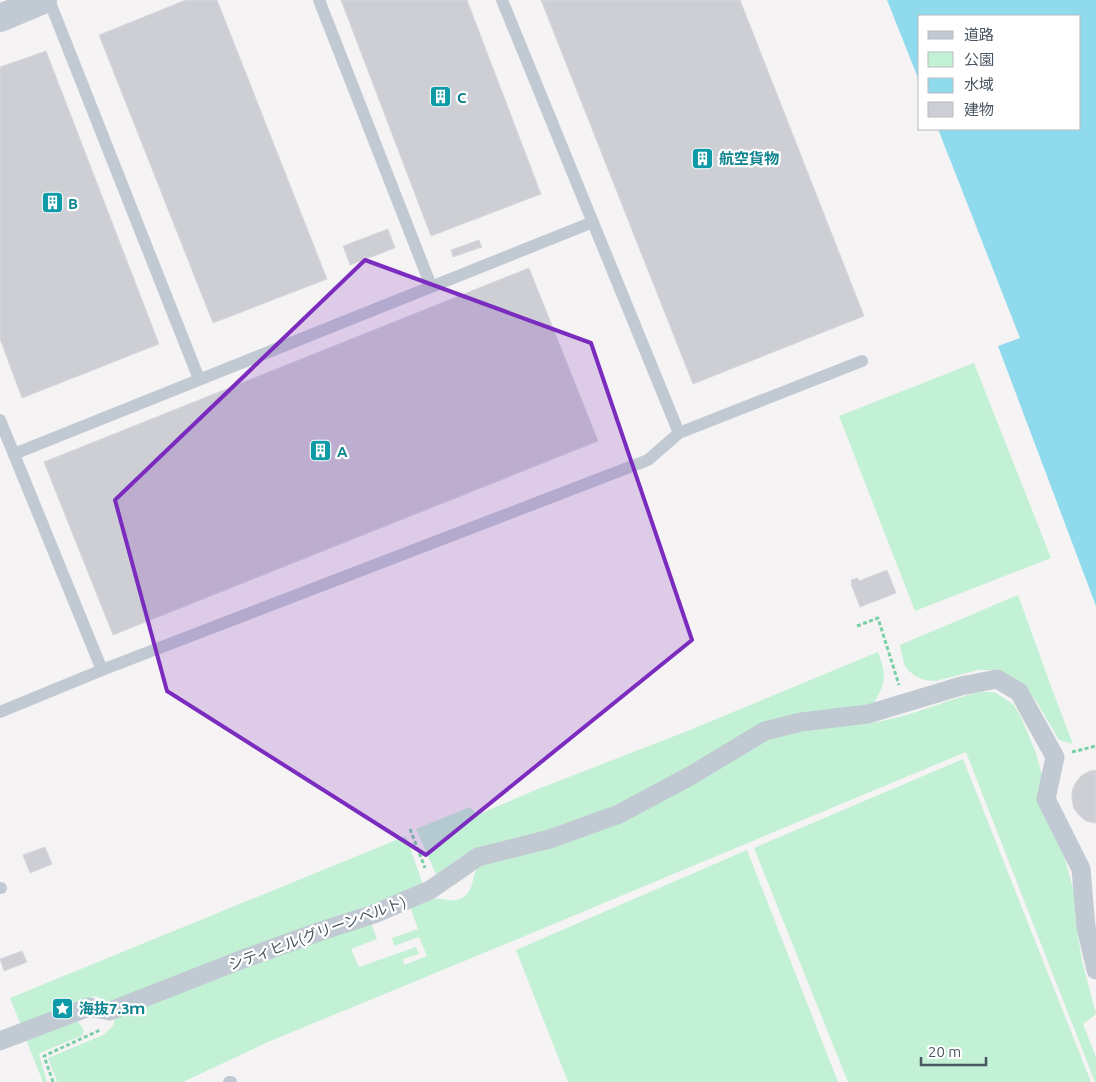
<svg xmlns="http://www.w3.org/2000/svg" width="1096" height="1082" font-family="Ubuntu,'Noto Sans JP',sans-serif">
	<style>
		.green { fill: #c3f1d5 }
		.water { fill: #90daee }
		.building { fill: #cdcfd5; stroke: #d7d9de }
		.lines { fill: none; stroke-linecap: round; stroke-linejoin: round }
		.path { stroke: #7ad0a6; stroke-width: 3; stroke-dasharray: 4 2.5; stroke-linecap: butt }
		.service { stroke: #c1cad2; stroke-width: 12 }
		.pedestrian { stroke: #c1cad2; stroke-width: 19 }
		.tertiary { stroke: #c1cad2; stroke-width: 28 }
		.marked { fill: #7b2cbf; fill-opacity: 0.2; stroke: #7b2cbf; stroke-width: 4; stroke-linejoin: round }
		.labels { text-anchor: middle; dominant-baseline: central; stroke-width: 4.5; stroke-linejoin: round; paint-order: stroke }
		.culture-label { font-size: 15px; font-weight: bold; fill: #0d838f; stroke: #fff; text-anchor: start }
		.street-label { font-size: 15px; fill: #4a5661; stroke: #fff }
	</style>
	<rect width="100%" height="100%" fill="#f5f3f3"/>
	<g class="green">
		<polygon points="974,363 1051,558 915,611 839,416"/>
		<polygon points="1018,595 1052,689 1073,744 1059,740 1035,699 1015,679 990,670 978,670 936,681 925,680 915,676 908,670 904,664 900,645"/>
		<path d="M878,652C887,675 886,684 873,704L792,716L640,796L556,830L470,853L459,858L440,875L437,876L436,874L416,829L470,807L477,815L538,789L685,732Z"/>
		<path d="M980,692H991L996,693L1013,704L1021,717L1036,753L1074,892L1076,924L1082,961L1096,1014L1083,1024L1096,1057V1082H1095L966,752L508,943L268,1042L183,1082H57L48,1058L103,1035L113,1026L116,1016L285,951L371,923L377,939L351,949L359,967L416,947L419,954L403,959L404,965L427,956L419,937L394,946L392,938L418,929L410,906C417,904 425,899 433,899C446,897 455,906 467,894C475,885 472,871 480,866L600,829L767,737C776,735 784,732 793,731C821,726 849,726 877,722C912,716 945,700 980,692Z"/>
		<polygon points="963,759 1091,1082 848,1082 754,848"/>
		<polygon points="406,836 423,885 418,891 111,1004 96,996 21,1025 10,998"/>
		<polygon points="747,850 838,1082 568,1082 516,950"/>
		<path d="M73,1020C80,1022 82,1026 84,1032L81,1036L40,1053L39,1055L47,1082H43L25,1037Z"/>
	</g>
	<polygon class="water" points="887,0 1096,0 1096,606 998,346 1020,338 938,129 1080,129 1080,16 920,16 920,83"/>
	<g class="building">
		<polygon points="186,0 217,0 327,279 213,323 99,35"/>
		<polygon points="341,0 467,0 541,194 431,236"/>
		<polygon points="541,0 740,0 864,316 693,384"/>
		<polygon points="46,51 159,344 22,398 0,339 0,67"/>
		<polygon points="388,229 395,248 350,265 343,246"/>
		<polygon points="479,240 482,247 453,257 451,250"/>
		<polygon points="529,268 598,441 113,635 44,462"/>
		<polygon points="887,570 896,593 860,607 851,584 852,584 851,580 858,578 859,581"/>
		<polygon points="1096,770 1096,823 1094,823 1086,821 1080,816 1074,809 1072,800 1072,791 1076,782 1082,775 1090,771"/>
		<polygon points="45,847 52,864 30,873 23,855"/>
		<polygon points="22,951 27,962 4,971 0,959"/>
	</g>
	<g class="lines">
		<g class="path">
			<polyline points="857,626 878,618 899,685"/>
			<polyline points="1072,752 1096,746"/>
			<polyline points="410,829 425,868"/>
			<polyline points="53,1082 44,1056 100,1030"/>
		</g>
		<g class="service">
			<polyline points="49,0 199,379"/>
			<polyline points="319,0 431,286"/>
			<polyline points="502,0 679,433"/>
			<polyline points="0,420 102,670"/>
			<polyline points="14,454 593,222"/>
			<polyline points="0,712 102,670 648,460 679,433 862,361"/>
			<polyline points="0,888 1,888"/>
			<polyline points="229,1082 231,1082"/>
		</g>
		<polyline class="pedestrian" points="0,1041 89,1007 110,1011 243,959 321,931 374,914 430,890 478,857 550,839 619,814 690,776 765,731 801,722 868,714 961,686 997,679 1019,692 1055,757 1046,799 1081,869 1086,927 1096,970"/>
		<polyline class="tertiary" points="0,18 43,0"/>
	</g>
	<path class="marked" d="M365,260L591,343L692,640L426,855L167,691L115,500Z"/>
	<defs>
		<symbol id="building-square" viewBox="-11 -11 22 22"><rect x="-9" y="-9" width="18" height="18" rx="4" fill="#0f9aa8" stroke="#fff"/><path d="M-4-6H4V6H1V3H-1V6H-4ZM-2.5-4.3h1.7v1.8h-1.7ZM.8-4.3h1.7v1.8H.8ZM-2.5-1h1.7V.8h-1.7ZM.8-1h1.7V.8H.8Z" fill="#fff"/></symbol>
		<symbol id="sight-square" viewBox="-11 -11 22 22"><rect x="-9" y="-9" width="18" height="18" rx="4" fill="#0f9aa8" stroke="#fff"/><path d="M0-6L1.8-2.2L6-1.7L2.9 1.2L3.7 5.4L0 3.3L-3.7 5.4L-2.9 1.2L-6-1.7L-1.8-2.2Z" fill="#fff"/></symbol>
	</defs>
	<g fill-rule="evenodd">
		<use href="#building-square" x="428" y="84" width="25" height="25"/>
		<use href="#building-square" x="690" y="146" width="25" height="25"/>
		<use href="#building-square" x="40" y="190" width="25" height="25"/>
		<use href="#building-square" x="308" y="438" width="25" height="25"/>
		<use href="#sight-square" x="50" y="996" width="25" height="25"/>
	</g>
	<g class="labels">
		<g class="culture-label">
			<text x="457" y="97">C</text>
			<text x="719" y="158">航空貨物</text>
			<text x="68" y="203">B</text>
			<text x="337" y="451">A</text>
			<text x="79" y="1008">海抜7.3ｍ</text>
		</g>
		<g class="street-label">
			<text transform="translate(317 933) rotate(-20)">シティヒル(グリーンベルト)</text>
		</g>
	</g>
	<rect x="918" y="15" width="162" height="115" fill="#ffffff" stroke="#b7bbc0"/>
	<rect x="928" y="31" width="25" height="8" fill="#c1cad2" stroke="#b7bbc0"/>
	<text x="964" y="40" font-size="15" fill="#4a5661">道路</text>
	<rect x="928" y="52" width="25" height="15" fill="#c3f1d5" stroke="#b7bbc0"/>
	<text x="964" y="65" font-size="15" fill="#4a5661">公園</text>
	<rect x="928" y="78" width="25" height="15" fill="#90daee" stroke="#b7bbc0"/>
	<text x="964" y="90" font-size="15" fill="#4a5661">水域</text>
	<rect x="928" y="102" width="25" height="15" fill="#cdcfd5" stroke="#b7bbc0"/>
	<text x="964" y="115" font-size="15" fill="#4a5661">建物</text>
	<path d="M921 1057v8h65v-8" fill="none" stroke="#4a5661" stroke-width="2.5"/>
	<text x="928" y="1057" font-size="15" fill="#4a5661" stroke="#ffffff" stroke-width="4" paint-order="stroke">20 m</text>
</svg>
